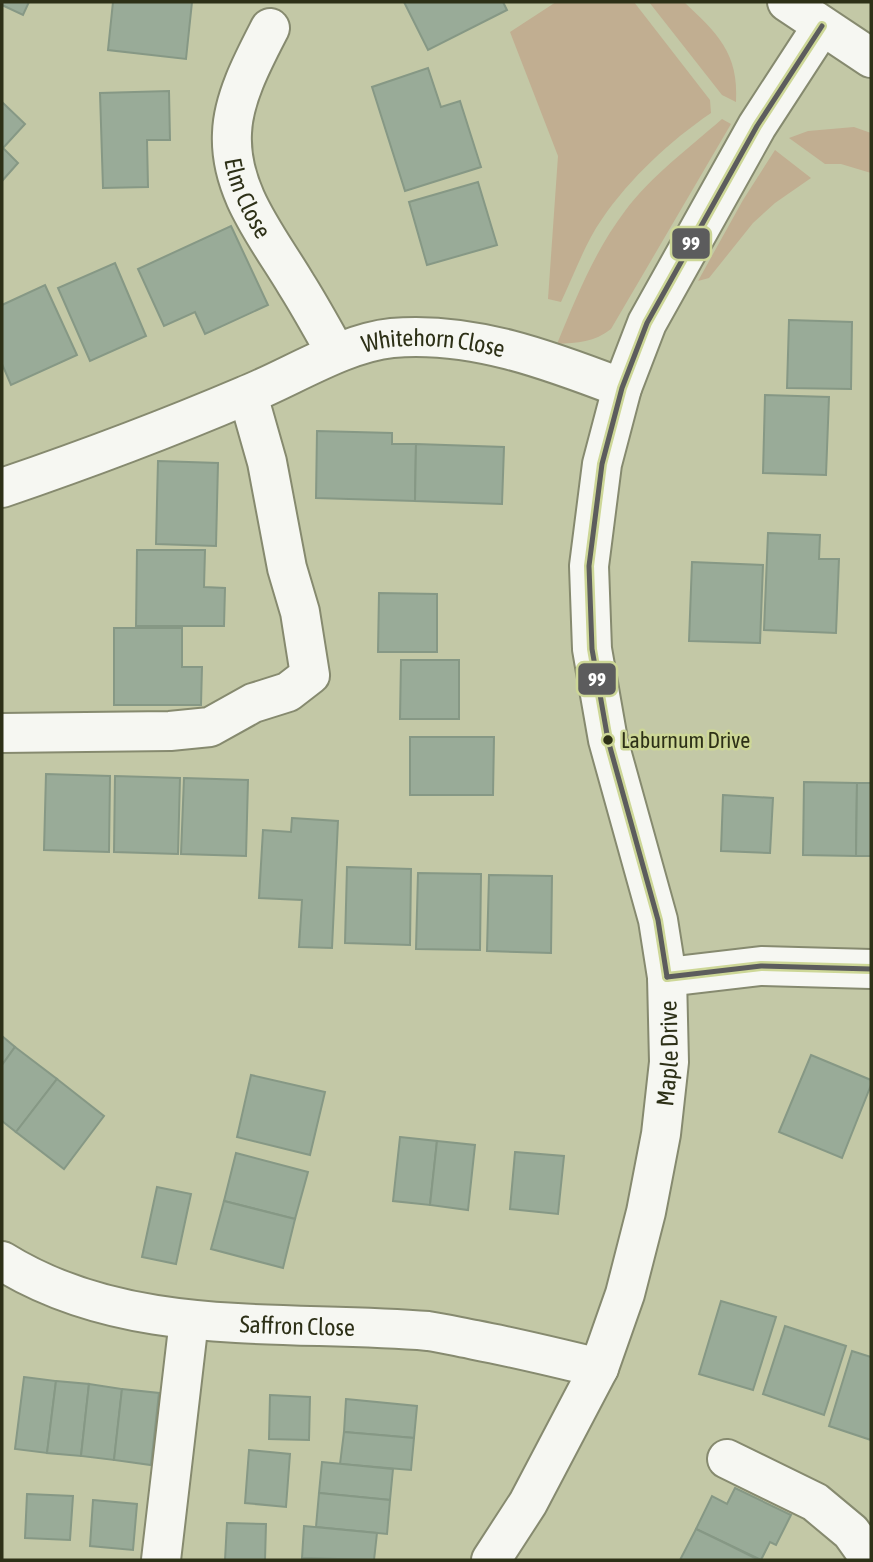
<svg xmlns="http://www.w3.org/2000/svg" width="873" height="1562" font-family="'Asap Condensed',sans-serif">
	<style>
		.green { fill: #c1ae91 }
		.building { fill: #99ab98; stroke: #869885; stroke-width: 2 }
		.lines { fill: none; stroke-linecap: round; stroke-linejoin: round }
		.minor-casing { stroke: #868a6f; stroke-width: 42 }
		.major-casing { stroke: #868a6f; stroke-width: 42 }
		.minor { stroke: #f6f7f2; stroke-width: 38 }
		.major { stroke: #f6f7f2; stroke-width: 38 }
		.bus-1-casing { stroke: #cdd797; stroke-width: 10 }
		.bus-1 { stroke: #5c5c5d; stroke-width: 5 }
		.bus-dot { fill: #2d3017; stroke: #cdd797; stroke-width: 2.5 }
		.labels { text-anchor: middle; dominant-baseline: central; stroke-width: 5; stroke-linejoin: round; paint-order: stroke }
		.bus-label { font-size: 22px; fill: #2d3017; stroke: #cdd797; text-anchor: start }
		.street-label { font-size: 24px; fill: #2d3017; stroke: #cdd797 }
		.line-badge { stroke: #cdd797; stroke-width: 2.5 }
		.badge-label { font-size: 19px; text-anchor: middle; font-weight: bold; fill: #fff }
	</style>
	<rect width="100%" height="100%" fill="#c3c8a6"/>
	<g class="green">
		<path d="M556,2H634L710,100L711,113C670,141 630,178 602,219C585,243 574,275 561,302L548,299L558,156L510,32Z"/>
		<path d="M649,2H684C717,33 739,53 736,102L722,95Z"/>
		<path d="M722,119L731,124L611,329C595,342 577,343 557,344C576,298 594,252 625,211C651,176 689,148 722,119Z"/>
		<polygon points="854,127 871,133 871,173 841,164 825,164 789,138 808,131"/>
		<polygon points="775,150 811,178 775,203 753,223 709,278 698,281 743,200"/>
	</g>
	<g class="building">
		<polygon points="2,2 29,2 23,15 2,5"/>
		<polygon points="113,2 192,2 186,59 108,50"/>
		<polygon points="404,2 503,2 507,10 428,50"/>
		<polygon points="428,68 441,107 460,101 481,167 405,191 372,87"/>
		<polygon points="169,91 170,140 147,140 148,187 103,188 100,93"/>
		<polygon points="2,102 25,124 3,148 18,163 2,181"/>
		<polygon points="478,182 497,245 427,265 409,202"/>
		<polygon points="231,226 268,305 205,334 195,312 164,326 138,269"/>
		<polygon points="115,263 146,336 90,361 58,288"/>
		<polygon points="45,285 77,355 11,385 2,364 2,305"/>
		<polygon points="789,320 852,322 851,389 787,388"/>
		<polygon points="765,395 829,397 826,475 763,473"/>
		<polygon points="317,431 392,433 392,444 416,444 415,501 316,498"/>
		<polygon points="416,444 504,447 502,504 415,501"/>
		<polygon points="158,461 218,463 216,546 156,544"/>
		<polygon points="768,533 820,535 819,559 839,559 836,633 764,630"/>
		<polygon points="137,550 205,550 204,587 225,588 224,626 136,626"/>
		<polygon points="692,562 763,565 760,643 689,641"/>
		<polygon points="379,593 437,594 437,652 378,652"/>
		<polygon points="114,628 182,628 182,667 202,667 201,705 114,705"/>
		<polygon points="401,660 459,660 459,719 400,719"/>
		<polygon points="410,737 494,737 493,795 410,795"/>
		<polygon points="46,774 110,776 109,852 44,850"/>
		<polygon points="115,776 180,778 178,854 114,852"/>
		<polygon points="184,778 248,780 246,856 181,854"/>
		<polygon points="804,782 857,783 856,856 803,855"/>
		<polygon points="857,783 871,783 871,856 856,856"/>
		<polygon points="723,795 773,798 770,853 721,851"/>
		<polygon points="292,818 338,821 332,948 299,947 302,900 259,898 263,830 291,832"/>
		<polygon points="347,867 411,869 410,945 345,943"/>
		<polygon points="418,873 481,874 480,950 416,949"/>
		<polygon points="489,875 552,876 551,953 487,951"/>
		<polygon points="2,1036 15,1047 2,1065"/>
		<polygon points="15,1047 57,1079 16,1132 2,1121 2,1065"/>
		<polygon points="811,1055 871,1080 871,1085 842,1158 779,1132"/>
		<polygon points="251,1075 325,1092 310,1155 237,1137"/>
		<polygon points="57,1079 104,1116 64,1169 16,1132"/>
		<polygon points="400,1137 437,1141 430,1205 393,1201"/>
		<polygon points="437,1141 475,1145 468,1210 430,1205"/>
		<polygon points="515,1152 564,1156 558,1214 510,1209"/>
		<polygon points="236,1153 308,1172 295,1219 224,1201"/>
		<polygon points="157,1187 191,1194 176,1264 142,1257"/>
		<polygon points="224,1201 295,1219 283,1268 211,1249"/>
		<polygon points="721,1301 776,1317 753,1390 699,1374"/>
		<polygon points="785,1326 846,1346 824,1415 763,1394"/>
		<polygon points="852,1351 871,1357 871,1440 829,1426"/>
		<polygon points="24,1377 56,1381 47,1453 15,1449"/>
		<polygon points="56,1381 89,1384 81,1456 47,1453"/>
		<polygon points="89,1384 122,1389 114,1460 81,1456"/>
		<polygon points="122,1389 159,1393 151,1465 114,1460"/>
		<polygon points="270,1395 310,1397 309,1440 269,1439"/>
		<polygon points="346,1399 417,1406 414,1438 344,1432"/>
		<polygon points="344,1432 414,1438 411,1470 340,1464"/>
		<polygon points="249,1450 290,1454 286,1507 245,1503"/>
		<polygon points="322,1462 393,1469 390,1500 319,1493"/>
		<polygon points="735,1488 791,1515 776,1545 770,1542 761,1560 696,1529 712,1496 727,1504"/>
		<polygon points="319,1493 390,1500 387,1534 316,1527"/>
		<polygon points="27,1494 73,1496 70,1540 25,1538"/>
		<polygon points="93,1500 137,1504 133,1550 90,1546"/>
		<polygon points="227,1523 266,1524 265,1560 225,1560"/>
		<polygon points="304,1526 377,1533 374,1560 302,1558"/>
		<polygon points="696,1529 727,1544 759,1560 680,1560"/>
	</g>
	<g class="lines">
		<defs>
			<g id="minor">
				<path id="s1" d="M270,28C254,59 233,98 232,133C229,191 268,237 296,284C310,306 323,330 336,353"/>
				<path id="s2" d="M2,488C84,460 164,430 244,396C290,378 343,343 392,338C472,331 549,360 622,388"/>
				<polyline points="2,733 170,731 210,727 253,703 288,692 310,675 300,612 287,568 267,462 248,395"/>
				<polyline points="667,977 761,966 871,969"/>
				<path id="s3" d="M2,1261C129,1340 285,1319 428,1331C443,1333 459,1337 475,1340C517,1348 558,1358 599,1368"/>
				<polyline points="727,1459 815,1502 851,1532 871,1560"/>
				<polyline points="161,1560 189,1320"/>
				<path id="s4" d="M491,1560L528,1503L599,1368L625,1294L646,1212L661,1134L669,1062L667,977L658,920L608,740L592,649L589,566L602,464L622,388L647,323L757,126L822,26"/>
			</g>
			<polyline id="major" points="787,2 871,58"/>
		</defs>
		<use href="#minor" class="minor-casing"/>
		<use href="#major" class="major-casing"/>
		<use href="#minor" class="minor"/>
		<use href="#major" class="major"/>
		<defs>
			<g id="bus-1">
				<polyline points="667,977 658,920 608,740 592,649 589,566 602,464 622,388 647,323 757,126 822,26"/>
				<polyline points="667,977 761,966 871,969"/>
			</g>
		</defs>
		<use href="#bus-1" class="bus-1-casing"/>
		<use href="#bus-1" class="bus-1"/>
	</g>
	<circle class="bus-dot" cx="608" cy="740" r="6"/>
	<g class="labels">
		<g class="bus-label">
			<text x="621" y="740">Laburnum Drive</text>
		</g>
		<g class="street-label">
			<text stroke="none"><textPath href="#s1" startOffset="180">Elm Close</textPath></text>
			<text stroke="none"><textPath href="#s2" startOffset="460">Whitehorn Close</textPath></text>
			<text stroke="none"><textPath href="#s4" startOffset="544">Maple Drive</textPath></text>
			<text stroke="none"><textPath href="#s3" startOffset="306">Saffron Close</textPath></text>
		</g>
	</g>
	<g class="line-badge">
		<rect x="671" y="227" width="40" height="33" rx="7" fill="#5c5c5d"/>
		<rect x="577" y="662" width="40" height="34" rx="7" fill="#5c5c5d"/>
	</g>
	<g class="badge-label">
		<text x="691" y="250">99</text>
		<text x="597" y="686">99</text>
	</g>
	<rect width="873" height="1562" fill="none" stroke="#2d3017" stroke-width="7"/>
</svg>
